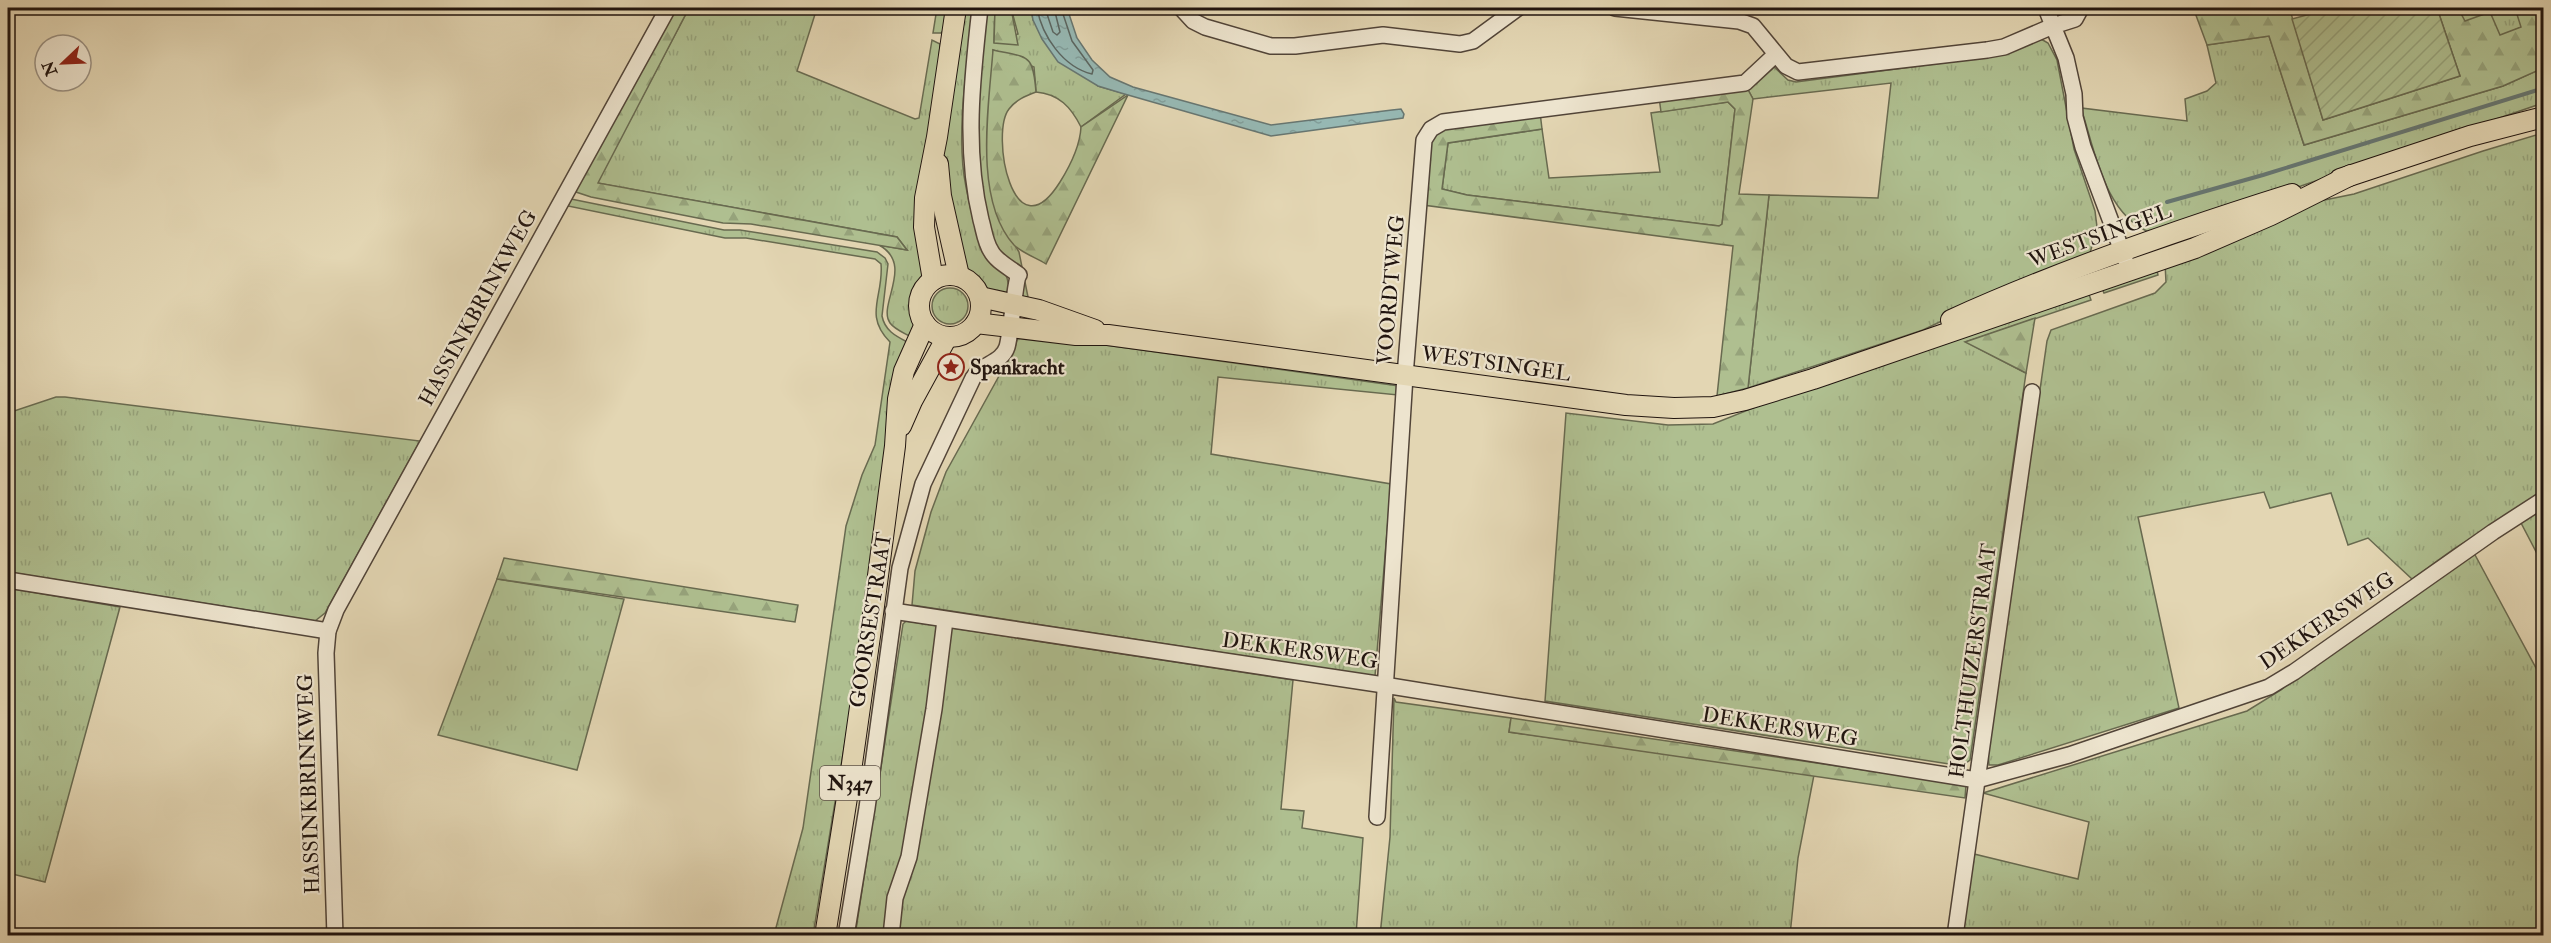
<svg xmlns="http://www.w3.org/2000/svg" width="2551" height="943" font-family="'IM FELL Double Pica',serif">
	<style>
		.grass { fill: url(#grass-tufts); stroke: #686a50; stroke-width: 1.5 }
		.forest { fill: url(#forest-firs); stroke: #686a50; stroke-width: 1.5 }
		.garden { fill: url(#garden-furrows); stroke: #686a50; stroke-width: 1.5 }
		.water { fill: url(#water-ripples); stroke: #677671; stroke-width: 1.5 }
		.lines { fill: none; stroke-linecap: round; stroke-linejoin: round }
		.shore { stroke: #5b6661; stroke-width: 1.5 }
		.stream { stroke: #677671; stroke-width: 4 }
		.minor-casing { stroke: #514438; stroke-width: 18 }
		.major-casing { stroke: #20140f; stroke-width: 22 }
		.minor { stroke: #ede4ce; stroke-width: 15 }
		.major { stroke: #e3d6b3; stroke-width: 20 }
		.labels { text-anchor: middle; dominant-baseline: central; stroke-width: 4.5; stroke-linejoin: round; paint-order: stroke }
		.shield { fill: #ede4ce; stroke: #5e5248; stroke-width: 1.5 }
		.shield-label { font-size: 20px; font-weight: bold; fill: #20140f }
		.street-label { font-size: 21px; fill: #20140f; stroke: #ede4ce }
		.poi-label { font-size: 21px; font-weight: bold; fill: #20140f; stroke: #ede4ce; text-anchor: start }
	</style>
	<defs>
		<pattern id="grass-tufts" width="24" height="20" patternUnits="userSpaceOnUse" patternTransform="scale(1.5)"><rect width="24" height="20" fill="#afbf90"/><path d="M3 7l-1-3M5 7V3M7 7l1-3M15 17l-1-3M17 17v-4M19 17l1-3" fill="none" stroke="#96a37b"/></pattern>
		<pattern id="forest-firs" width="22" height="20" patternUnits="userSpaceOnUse" patternTransform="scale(1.5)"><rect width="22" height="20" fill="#afbf90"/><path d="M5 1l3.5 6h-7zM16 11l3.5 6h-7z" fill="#96a37b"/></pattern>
		<pattern id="garden-furrows" width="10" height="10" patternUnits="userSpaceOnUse" patternTransform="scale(1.5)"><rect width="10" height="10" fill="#afbf90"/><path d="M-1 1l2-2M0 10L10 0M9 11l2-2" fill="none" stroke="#96a37b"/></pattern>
		<pattern id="water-ripples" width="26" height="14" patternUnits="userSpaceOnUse" patternTransform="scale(1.5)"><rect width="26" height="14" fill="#96b8b3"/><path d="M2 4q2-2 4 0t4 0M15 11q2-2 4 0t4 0" fill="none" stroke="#819d99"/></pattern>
	</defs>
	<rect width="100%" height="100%" fill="#e3d6b3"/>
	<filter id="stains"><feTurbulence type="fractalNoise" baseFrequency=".00333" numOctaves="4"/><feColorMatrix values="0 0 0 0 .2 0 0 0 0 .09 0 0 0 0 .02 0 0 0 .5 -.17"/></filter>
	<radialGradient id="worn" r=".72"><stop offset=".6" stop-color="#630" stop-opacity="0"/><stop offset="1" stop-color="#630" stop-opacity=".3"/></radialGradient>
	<g class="grass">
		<path d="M689,8H817L797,71L915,119L919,118L932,40L940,44L923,280C907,302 917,314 914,339C907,334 895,330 890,323C877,305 915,265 879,245L907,250L897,237L597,183Z"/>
		<polygon points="937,8 947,8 944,30 941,33 933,33"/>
		<path d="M962,8H973C968,61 955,134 966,187C969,202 975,231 982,244C997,270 1010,263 1009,299L982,292L965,272L942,165Z"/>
		<path d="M985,8H995L994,42L1018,34L1011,8H1031L1033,20L1098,86L1126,94L1081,127C1071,107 1059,94 1036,92L1034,67L993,50L1000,220L1019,252L1028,297L1027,302L1020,295L995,249L974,167Z"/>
		<polygon points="2458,8 2515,8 2522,27 2500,36 2464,22"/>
		<path d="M2269,36L2304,145L2503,86L2543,68V103L2301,186L2151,233C2104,215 2095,150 2081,108L2187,121L2185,99L2207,91L2216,83L2207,45Z"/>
		<polygon points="2041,39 2048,43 2057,60 2074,149 2095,211 2097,227 2089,257 1990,298 1923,330 1748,388 1769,195 1878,198 1891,83 1753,99 1746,86 1773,66 1788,80 1796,82 1988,57"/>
		<polygon points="1728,102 1735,109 1722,225 1719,226 1467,195 1442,189 1448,143 1542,129 1549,178 1660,172 1651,113"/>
		<polygon points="2543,133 2543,494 2455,548 2412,579 2368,538 2348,545 2331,493 2270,508 2264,492 2138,517 2179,708 1998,765 1989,765 1988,752 2047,341 2051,330 2155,293 2166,282 2165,263 2300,205 2354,194 2483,151"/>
		<path d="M571,199L724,230H740L877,252L885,258L888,264L882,316C885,332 898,337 911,344L813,935H774L803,828L846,526L862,475L875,445L890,342C863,315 884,296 881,264L875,259L746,238H725L568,206Z"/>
		<polygon points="2156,266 2158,275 2104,293 2100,284"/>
		<circle cx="950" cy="306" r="18"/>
		<polygon points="2087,289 2091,300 1966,342 2026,373 1970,760 1962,766 1545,701 1566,413 1668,425 1713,424 1813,384"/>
		<polygon points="1019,333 1399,386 1398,395 1218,377 1211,454 1391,484 1375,676 912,605 915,571 931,512 946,472 1015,347"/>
		<polygon points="56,397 65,397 420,441 325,613 315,621 8,572 8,413"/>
		<polygon points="2543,506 2543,565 2520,521"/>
		<polygon points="2474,553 2543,681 2543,935 1961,936 1974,854 2078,879 2089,822 1983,793 2247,711 2281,690 2304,670"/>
		<polygon points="497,579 624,599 577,770 438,735"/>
		<polygon points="8,588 120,607 45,882 8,873"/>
		<polygon points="906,621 1293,680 1281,809 1304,811 1302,828 1363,838 1356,935 855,936 903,624"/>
		<polygon points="1394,698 1396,702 1511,718 1509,732 1814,775 1798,858 1790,935 1380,936 1390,837"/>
	</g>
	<g class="forest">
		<polygon points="674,8 689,8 598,183 897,237 907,250 751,224 723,223 591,197 576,192 574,189"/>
		<polygon points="995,8 1011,8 1018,45 994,43"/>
		<polygon points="2185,8 2283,8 2290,10 2323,120 2460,76 2437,8 2458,8 2465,21 2490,12 2500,35 2521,27 2515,8 2543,8 2543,68 2503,86 2304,145 2269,36 2207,45 2194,10"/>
		<path d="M993,50C1029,58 1033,53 1036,92C1025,96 1016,100 1009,109C990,133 1013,257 1060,182C1070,166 1080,146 1081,127L1128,95L1046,264C1037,258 1022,253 1014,245C973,200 989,105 993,50Z"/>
		<polygon points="1746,86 1753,99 1739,194 1769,195 1748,388 1717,396 1733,246 1423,205 1427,141 1440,127 1540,112 1542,129 1448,143 1442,189 1467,195 1719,226 1722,224 1735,109 1728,102 1661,112 1659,97"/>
		<polygon points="2035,318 2026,373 1965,342"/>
		<polygon points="504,558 798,605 795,622 497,579"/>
		<polygon points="1511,718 1966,785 1965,798 1509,732"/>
	</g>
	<polygon class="garden" points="2332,8 2437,8 2460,76 2323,120 2292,19"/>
	<polygon class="water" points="1031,8 1067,8 1077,38 1092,60 1110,77 1133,87 1271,125 1392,110 1401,109 1404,114 1403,118 1271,136 1121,93 1098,86 1058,62 1042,39 1033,20"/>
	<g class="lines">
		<g class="shore">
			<path d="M1037,8C1042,36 1063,67 1092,74L1093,70L1072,41L1061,8"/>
			<polyline points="1045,8 1053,32 1057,35 1060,32 1054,8"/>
		</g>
		<polyline class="stream" points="2167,202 2263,175 2544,88"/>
		<defs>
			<g id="minor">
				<polyline points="1181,8 1193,21 1205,27 1271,46 1295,46 1383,35 1460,44 1473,41 1518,8"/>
				<polyline points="1615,8 1739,21 1753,26 1786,66 1798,72 1987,50 2004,47 2053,26 2046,8"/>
				<polyline points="2081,8 2075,19 2053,26 2066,58 2074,94 2075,117 2083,147 2125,259"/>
				<polyline points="8,580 328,631"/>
				<polyline points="893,611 1384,685 1977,780 2069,755 2269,687 2294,672 2493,532 2544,499"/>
				<polyline points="1377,817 1405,376 1424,140 1431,129 1443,122 1745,83 1775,55"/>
				<polyline points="335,936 326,653 328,631 336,610 668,8"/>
				<path d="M846,936L867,808L900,568L923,484L973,378C981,364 1002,363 1007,347C1011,334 1015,280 1019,275C1010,268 996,261 991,251C985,242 984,230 981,220C964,150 972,79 980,8"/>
				<polyline points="891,936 895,898 909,857 934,709 945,620"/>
				<polyline points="1955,936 2032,392"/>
			</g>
			<g id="major">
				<polyline points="938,164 941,196 959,276"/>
				<polyline points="2340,179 2470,136 2544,117"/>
				<circle cx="950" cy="306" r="31"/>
				<polyline points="933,280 924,227 925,198 937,137 956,8"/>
				<polyline points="980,297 1039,310 1095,330"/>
				<path d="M1951,320C2061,270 2177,230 2292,194"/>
				<polyline points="976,323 1076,335 1108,335 1626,405 1674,408 1713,407 1745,400 1813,379 2195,248 2271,215 2351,175"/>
				<polyline points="901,426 912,401 947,337"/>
				<polyline points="825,936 849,785 871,629 895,446 898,399 904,371 925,324"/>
			</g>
		</defs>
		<use href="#minor" class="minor-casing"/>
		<use href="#major" class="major-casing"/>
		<use href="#minor" class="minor"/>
		<use href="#major" class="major"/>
	</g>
	<defs>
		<symbol id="sight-ring" viewBox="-11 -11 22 22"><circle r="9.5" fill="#ede4ce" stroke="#8f2418" stroke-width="1.5"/><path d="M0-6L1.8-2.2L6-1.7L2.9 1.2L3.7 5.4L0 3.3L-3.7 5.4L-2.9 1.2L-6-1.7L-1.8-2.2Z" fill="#8f2418"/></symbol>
	</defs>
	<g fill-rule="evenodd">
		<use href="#sight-ring" x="936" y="352" width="30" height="30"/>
	</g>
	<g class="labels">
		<rect class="shield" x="820" y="766" width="60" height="34" rx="4.5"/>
		<g class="shield-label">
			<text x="850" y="783">N347</text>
		</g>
		<g class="street-label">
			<text transform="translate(2100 236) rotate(-20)">WESTSINGEL</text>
			<text transform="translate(1391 290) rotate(-85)">VOORDTWEG</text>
			<text transform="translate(478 308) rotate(-61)">HASSINKBRINKWEG</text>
			<text transform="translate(1496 364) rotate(8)">WESTSINGEL</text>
			<text transform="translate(871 620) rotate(-81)">GOORSESTRAAT</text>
			<text transform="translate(2327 621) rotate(-34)">DEKKERSWEG</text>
			<text transform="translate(1300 651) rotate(8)">DEKKERSWEG</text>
			<text transform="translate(1973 661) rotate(-82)">HOLTHUIZERSTRAAT</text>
			<text transform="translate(1780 727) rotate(9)">DEKKERSWEG</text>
			<text transform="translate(309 784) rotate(-92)">HASSINKBRINKWEG</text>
		</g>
		<g class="poi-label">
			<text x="970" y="367">Spankracht</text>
		</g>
	</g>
	<rect width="2551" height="943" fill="none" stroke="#e3d6b3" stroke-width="30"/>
	<rect x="9" y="9" width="2533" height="925" fill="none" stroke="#20140f" stroke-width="3"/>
	<rect x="15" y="15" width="2521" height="913" fill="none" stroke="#20140f" stroke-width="1.5"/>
	<g transform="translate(63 63) rotate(247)"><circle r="28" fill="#ede4ce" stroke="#9b9182" stroke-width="1.5"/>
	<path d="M0-4.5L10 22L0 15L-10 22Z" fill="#8f2418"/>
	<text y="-9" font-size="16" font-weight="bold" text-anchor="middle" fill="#20140f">N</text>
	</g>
	<rect width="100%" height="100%" filter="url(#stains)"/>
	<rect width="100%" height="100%" fill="url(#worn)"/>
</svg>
